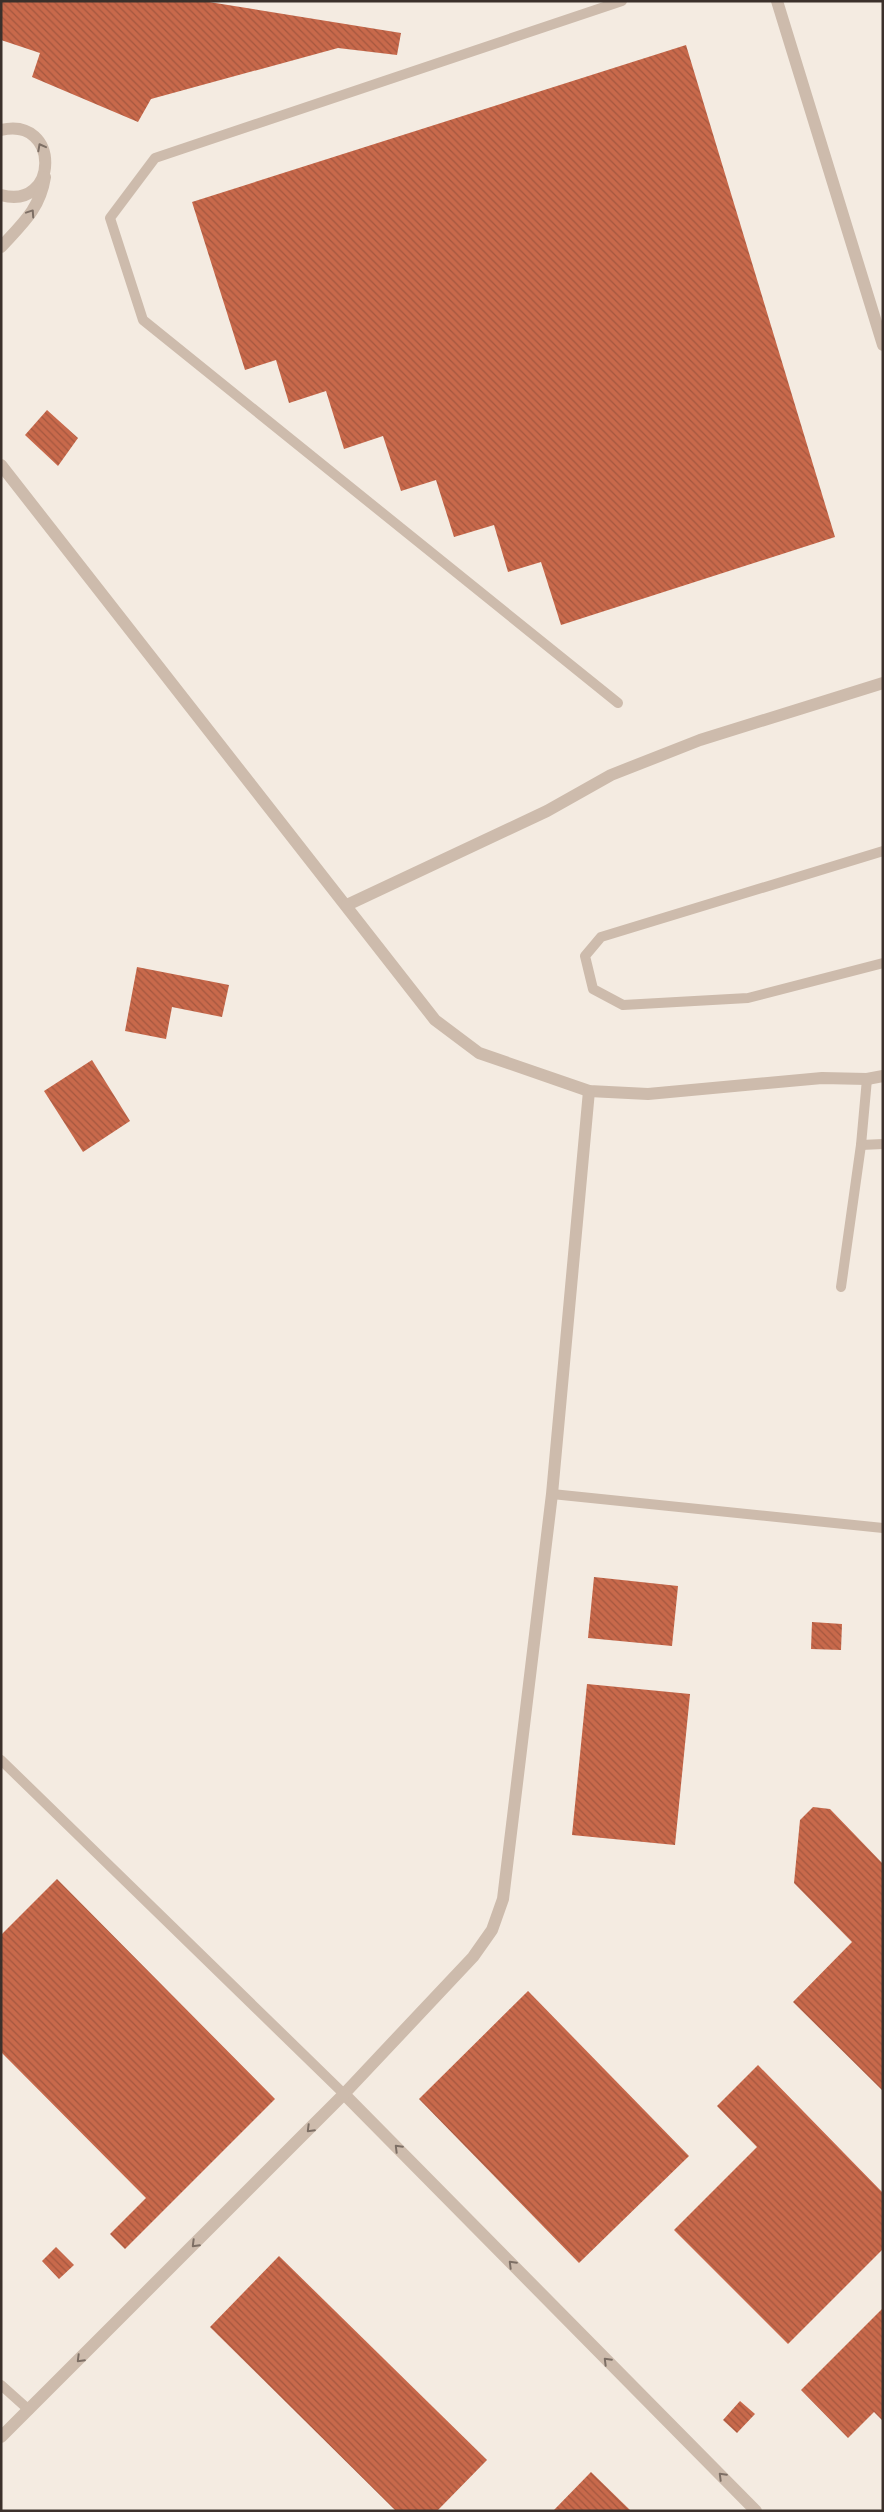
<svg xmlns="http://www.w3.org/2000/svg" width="884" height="2512" font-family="'Sofia Sans Condensed',sans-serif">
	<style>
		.building { fill: url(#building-back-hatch) }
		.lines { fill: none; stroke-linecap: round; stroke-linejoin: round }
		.service { stroke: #cdbbac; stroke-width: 10 }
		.minor { stroke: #cdbbac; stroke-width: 12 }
		.oneway { stroke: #7d6f65 }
	</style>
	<defs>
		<pattern id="building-back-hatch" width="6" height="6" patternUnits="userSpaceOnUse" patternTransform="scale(1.25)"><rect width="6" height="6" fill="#c8694b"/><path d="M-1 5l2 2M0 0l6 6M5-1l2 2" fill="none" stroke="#a4573f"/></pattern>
	</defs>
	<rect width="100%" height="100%" fill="#f4ebe1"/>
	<g class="building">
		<polygon points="1,1 203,1 401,33 397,55 338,48 151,99 138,122 32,77 40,53 1,40"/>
		<polygon points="686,45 835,537 561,625 541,562 508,572 494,525 454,537 436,480 401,491 383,436 344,449 326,391 289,403 276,360 245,370 192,202"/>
		<polygon points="47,410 78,438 58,466 25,435"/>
		<polygon points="137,967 229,985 222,1017 172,1007 166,1039 125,1031"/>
		<polygon points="92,1060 130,1121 83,1152 44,1091"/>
		<polygon points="594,1577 678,1586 672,1646 588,1638"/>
		<polygon points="812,1622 842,1624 841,1650 811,1649"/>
		<polygon points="587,1684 690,1694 675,1845 572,1835"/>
		<polygon points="813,1807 830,1809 883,1864 883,2091 793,2002 852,1942 794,1883 800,1820"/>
		<polygon points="57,1879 275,2099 125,2249 110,2234 146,2198 1,2052 1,1935"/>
		<polygon points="528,1991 689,2156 579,2263 419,2099"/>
		<polygon points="758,2065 883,2193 883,2249 788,2344 674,2230 757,2147 717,2106"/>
		<polygon points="56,2247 74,2265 59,2279 42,2261"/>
		<polygon points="279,2256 487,2460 437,2511 396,2511 210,2327"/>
		<polygon points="883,2308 883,2421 874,2412 848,2438 801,2390"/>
		<polygon points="740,2401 755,2414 737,2433 723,2420"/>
		<polygon points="591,2472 631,2511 553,2511"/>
	</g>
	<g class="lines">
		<g class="service">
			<polyline points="618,703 143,320 110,218 155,158 622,1"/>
			<polyline points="883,851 601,937 585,956 593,989 623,1005 748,998 883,963"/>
			<polyline points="861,1145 883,1144"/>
			<polyline points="841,1287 861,1145 867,1079"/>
			<polyline points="552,1494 883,1528"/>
			<polyline points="1,1760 344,2094"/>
			<polyline points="1,2385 29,2410"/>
		</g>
		<g class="minor">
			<polyline points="777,1 883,345"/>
			<path d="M1,130C61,116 59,211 1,195"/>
			<path d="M1,247C22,224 40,209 45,177"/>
			<polyline points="1,465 435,1020 479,1053 589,1091 648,1094 822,1078 867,1079 883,1076"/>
			<polyline points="347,905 547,811 611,775 700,740 883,683"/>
			<polyline points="344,2094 756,2511"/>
			<polyline points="1,2437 344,2094 473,1957 492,1930 503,1899 552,1494 589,1091"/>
		</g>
	</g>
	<defs><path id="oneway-chevron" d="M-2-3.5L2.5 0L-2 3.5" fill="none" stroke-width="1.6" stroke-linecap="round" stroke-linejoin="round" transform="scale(1.25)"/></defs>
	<g class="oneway">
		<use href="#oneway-chevron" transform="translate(41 147) rotate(-118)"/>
		<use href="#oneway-chevron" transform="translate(31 213) rotate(-56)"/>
		<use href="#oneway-chevron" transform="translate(310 2129) rotate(135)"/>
		<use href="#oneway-chevron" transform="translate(398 2148) rotate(-135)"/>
		<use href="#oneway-chevron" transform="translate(195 2244) rotate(135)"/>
		<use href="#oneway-chevron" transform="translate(512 2264) rotate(-135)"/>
		<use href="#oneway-chevron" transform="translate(80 2359) rotate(135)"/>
		<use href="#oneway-chevron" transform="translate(607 2361) rotate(-135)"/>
		<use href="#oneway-chevron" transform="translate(722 2476) rotate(-135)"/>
	</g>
	<rect width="884" height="2512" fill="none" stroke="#3b302b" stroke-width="5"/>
</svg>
